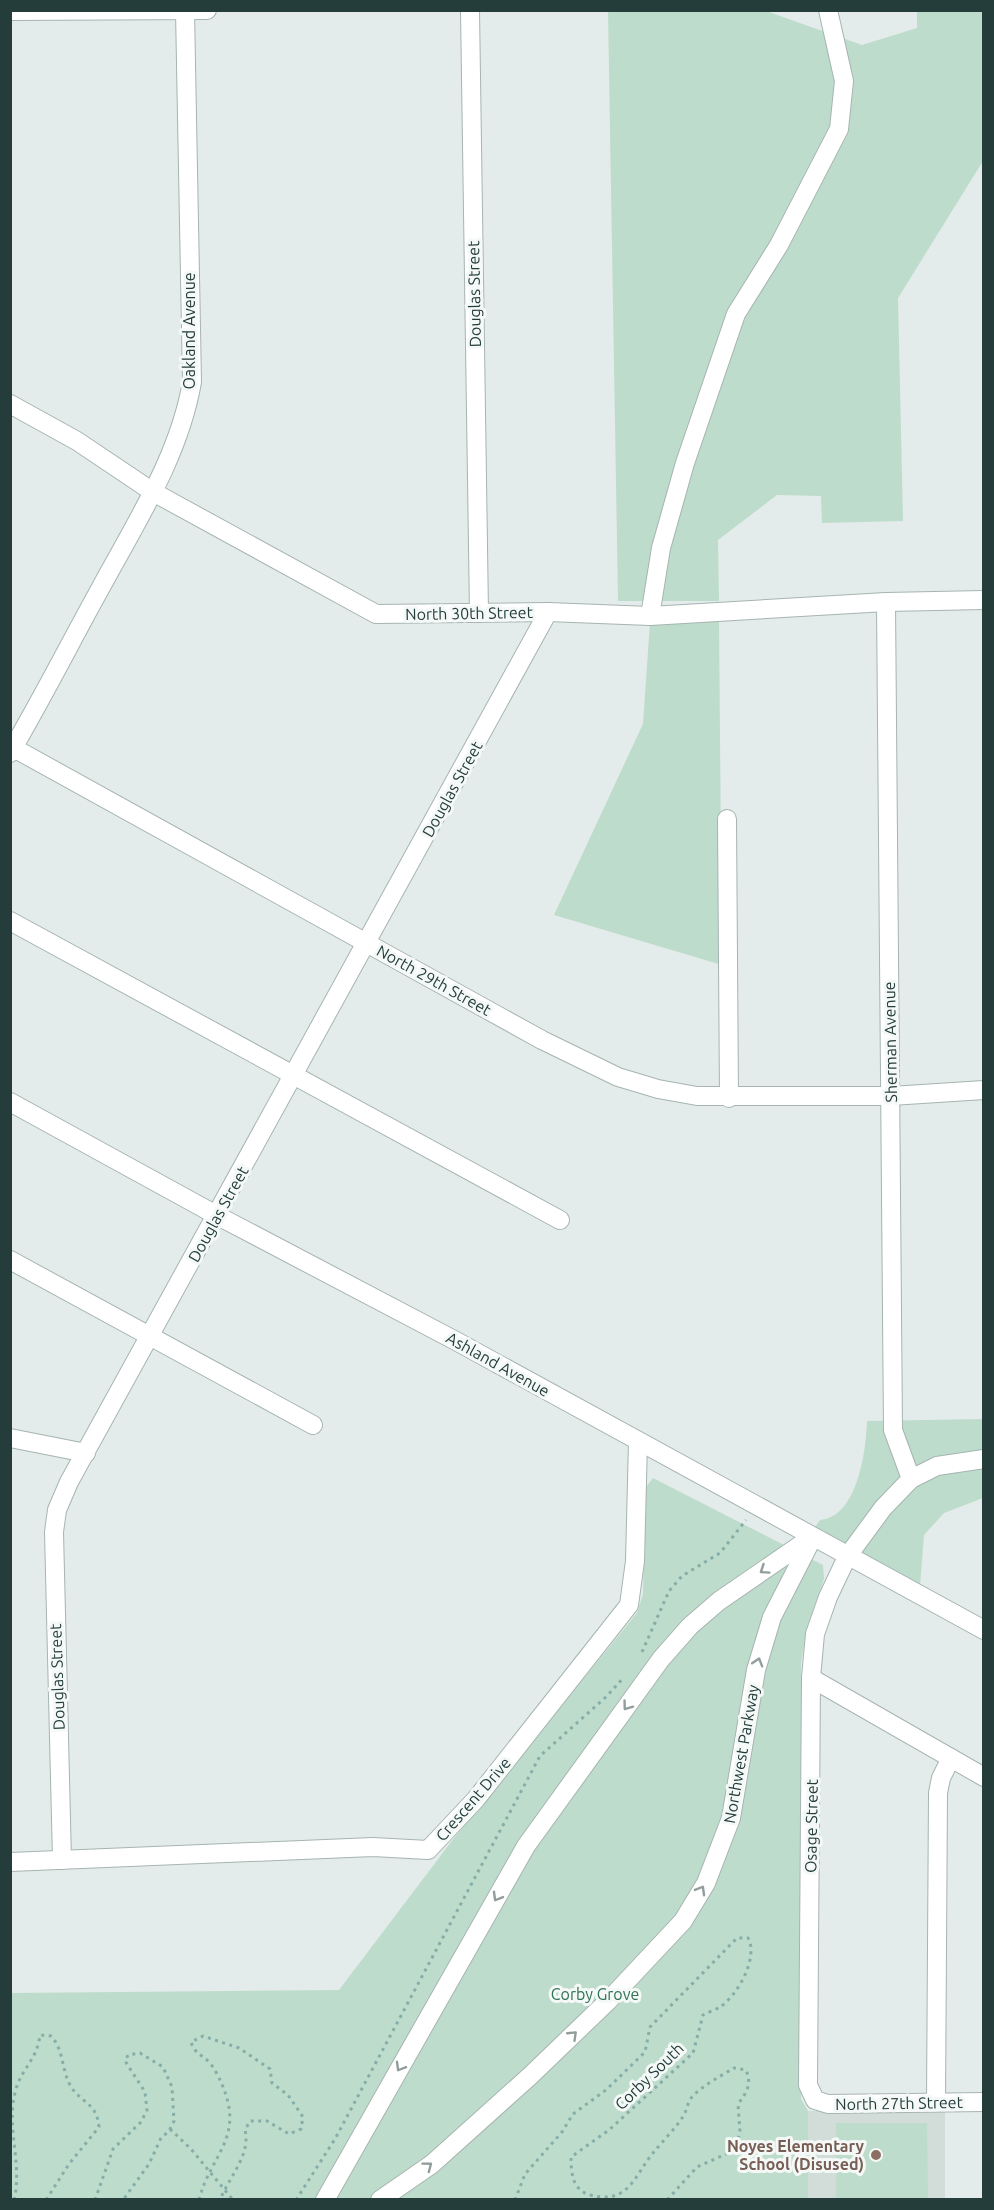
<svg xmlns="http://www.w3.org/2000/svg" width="994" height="2210" font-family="Ubuntu,sans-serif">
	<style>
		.built { fill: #d2dcd9 }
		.green { fill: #bedccb }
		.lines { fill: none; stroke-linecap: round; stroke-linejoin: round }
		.minor-casing { stroke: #a6b4b2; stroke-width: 20 }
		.path { stroke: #85aea9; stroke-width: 3; stroke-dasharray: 3 4.5; stroke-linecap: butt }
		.minor { stroke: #fff; stroke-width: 18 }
		.oneway { stroke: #929e9d }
		.education-dot { fill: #8d6e63; stroke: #f4f9f7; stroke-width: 2 }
		.labels { text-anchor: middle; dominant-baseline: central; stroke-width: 6; stroke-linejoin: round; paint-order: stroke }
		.street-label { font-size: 16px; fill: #243d3b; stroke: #f4f9f7 }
		.park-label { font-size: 16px; fill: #307255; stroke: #f4f9f7 }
		.education-label { font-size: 16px; font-weight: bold; fill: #785e54; stroke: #f4f9f7; text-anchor: end }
	</style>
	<rect width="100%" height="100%" fill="#e3ecea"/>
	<rect class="built" x="808" y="2111" width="137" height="88"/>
	<g class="green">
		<polygon points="608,11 766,11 862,45 917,28 917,11 983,11 983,161 898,298 903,521 822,523 821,496 777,495 718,540 719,601 618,601"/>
		<polygon points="719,620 722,965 554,915 643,724 650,622"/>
		<path d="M983,1419V1498L944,1513L924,1535L920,1586L815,1527L820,1520C858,1517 866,1450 867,1421Z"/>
		<polygon points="653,1478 823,1565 824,1579 807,1627 801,1663 801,2099 808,2111 808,2199 11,2199 10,1993 339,1990 454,1838 637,1613 643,1594 645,1488"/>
		<polygon points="836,2123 927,2123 928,2199 836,2199"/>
	</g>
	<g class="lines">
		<defs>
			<g id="minor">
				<polyline points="470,10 479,613"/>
				<polyline points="10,11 207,10"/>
				<polyline points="10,404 77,441 153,492 376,614 548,612 650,616 886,602 984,600"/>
				<polyline points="886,602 893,1430 911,1479"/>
				<polyline points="650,616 661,548 685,463 736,314 779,245 839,129 844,81 828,10"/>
				<polyline points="10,746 542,1040 618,1077 658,1089 697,1096 891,1096 984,1090"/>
				<path d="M10,753C42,699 70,643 100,589C136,522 179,457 192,382L185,10"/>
				<polyline points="727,819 729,1098"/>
				<polyline points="10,921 560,1220"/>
				<polyline points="10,1102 218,1216 456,1341 984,1630"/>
				<polyline points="10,1260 313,1425"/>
				<polyline points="10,1438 86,1453"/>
				<polyline points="984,1459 937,1466 911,1479 883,1508 847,1557 828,1597 815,1634 811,1678 808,2085 815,2100 828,2104 984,2102"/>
				<polyline points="811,1678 984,1777"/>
				<polyline points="62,1860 54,1532 57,1510 69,1482 548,612"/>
				<polyline points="10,1862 373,1847 428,1850 476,1799 629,1605 635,1561 638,1441"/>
				<polyline points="936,2102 938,1793 941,1778 951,1758"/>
				<polyline points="325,2200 526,1846 661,1659 690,1626 719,1601 812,1537"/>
				<polyline points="380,2200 432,2164 530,2076 608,2001 683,1921 706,1883 731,1818 756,1670 772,1617 812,1539"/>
			</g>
		</defs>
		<use href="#minor" class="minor-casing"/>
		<g class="path">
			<polyline points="642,1652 669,1591 682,1576 720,1553 746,1520"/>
			<polyline points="170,2129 191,2149 233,2200"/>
			<path d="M14,2200C23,2163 5,2126 16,2089C22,2068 37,2060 40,2035L51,2036C64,2050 61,2068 70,2085C80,2103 97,2102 99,2127L69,2164L46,2200"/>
			<polyline points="95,2200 113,2149 141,2122 147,2110 145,2092 125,2061 128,2055 140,2053 163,2067 172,2087 174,2121 169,2131 161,2138 149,2164 123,2200"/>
			<path d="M199,2200C211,2153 246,2138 221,2082C218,2076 214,2067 209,2062C201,2054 195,2054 191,2042L203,2036L239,2048L270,2069L272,2083L288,2095L303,2117L301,2129L289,2134L267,2121H250L245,2130C251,2155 229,2177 220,2200"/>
			<polyline points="296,2200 335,2139 540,1756 607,1696 624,1677"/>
			<path d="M515,2200L525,2174L562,2132L573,2114L606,2090L645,2052L650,2027L737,1938H748C759,1958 737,1996 720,2007C715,2010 708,2012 703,2015L693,2053L609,2130L571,2157C571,2172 572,2190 590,2195C629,2205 634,2176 653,2153C662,2142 674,2130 682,2118C687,2112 687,2102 692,2097C703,2085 721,2076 734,2068L746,2070C752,2084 747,2092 738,2104L740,2132L735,2150L697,2167L667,2200"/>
		</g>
		<use href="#minor" class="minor"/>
	</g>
	<defs><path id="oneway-chevron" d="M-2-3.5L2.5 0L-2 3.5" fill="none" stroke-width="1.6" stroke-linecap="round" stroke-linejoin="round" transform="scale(1.5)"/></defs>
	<g class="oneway">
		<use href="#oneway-chevron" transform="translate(764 1570) rotate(146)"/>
		<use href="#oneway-chevron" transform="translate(758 1662) rotate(-73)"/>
		<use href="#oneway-chevron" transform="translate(627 1706) rotate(126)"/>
		<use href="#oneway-chevron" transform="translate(701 1890) rotate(-60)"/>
		<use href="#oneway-chevron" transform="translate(497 1897) rotate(120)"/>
		<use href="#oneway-chevron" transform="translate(573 2035) rotate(-44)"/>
		<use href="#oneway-chevron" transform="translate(400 2067) rotate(120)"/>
		<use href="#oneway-chevron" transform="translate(428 2166) rotate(-37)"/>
	</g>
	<circle class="education-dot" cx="876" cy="2155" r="6"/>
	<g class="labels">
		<g class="street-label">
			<text transform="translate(474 294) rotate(-91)">Douglas Street</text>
			<text transform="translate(189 331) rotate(-90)">Oakland Avenue</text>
			<text transform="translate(469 613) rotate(-1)">North 30th Street</text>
			<text transform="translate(452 789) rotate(-61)">Douglas Street</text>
			<text transform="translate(434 980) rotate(29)">North 29th Street</text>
			<text transform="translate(890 1042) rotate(-91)">Sherman Avenue</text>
			<text transform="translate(218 1214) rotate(-61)">Douglas Street</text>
			<text transform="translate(498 1364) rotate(29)">Ashland Avenue</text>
			<text transform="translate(57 1677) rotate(-92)">Douglas Street</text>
			<text transform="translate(741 1754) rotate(-80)">Northwest Parkway</text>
			<text transform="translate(473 1799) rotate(-49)">Crescent Drive</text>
			<text transform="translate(811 1826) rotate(-89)">Osage Street</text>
			<text transform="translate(649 2076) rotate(-44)">Corby South</text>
			<text transform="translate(899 2103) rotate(-1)">North 27th Street</text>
		</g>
		<g class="park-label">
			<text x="595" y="1994">Corby Grove</text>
		</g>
		<g class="education-label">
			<text x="864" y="2146">Noyes Elementary<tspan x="864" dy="18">School (Disused)</tspan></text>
		</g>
	</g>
	<rect width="994" height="2210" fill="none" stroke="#243d3b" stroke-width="24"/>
</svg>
